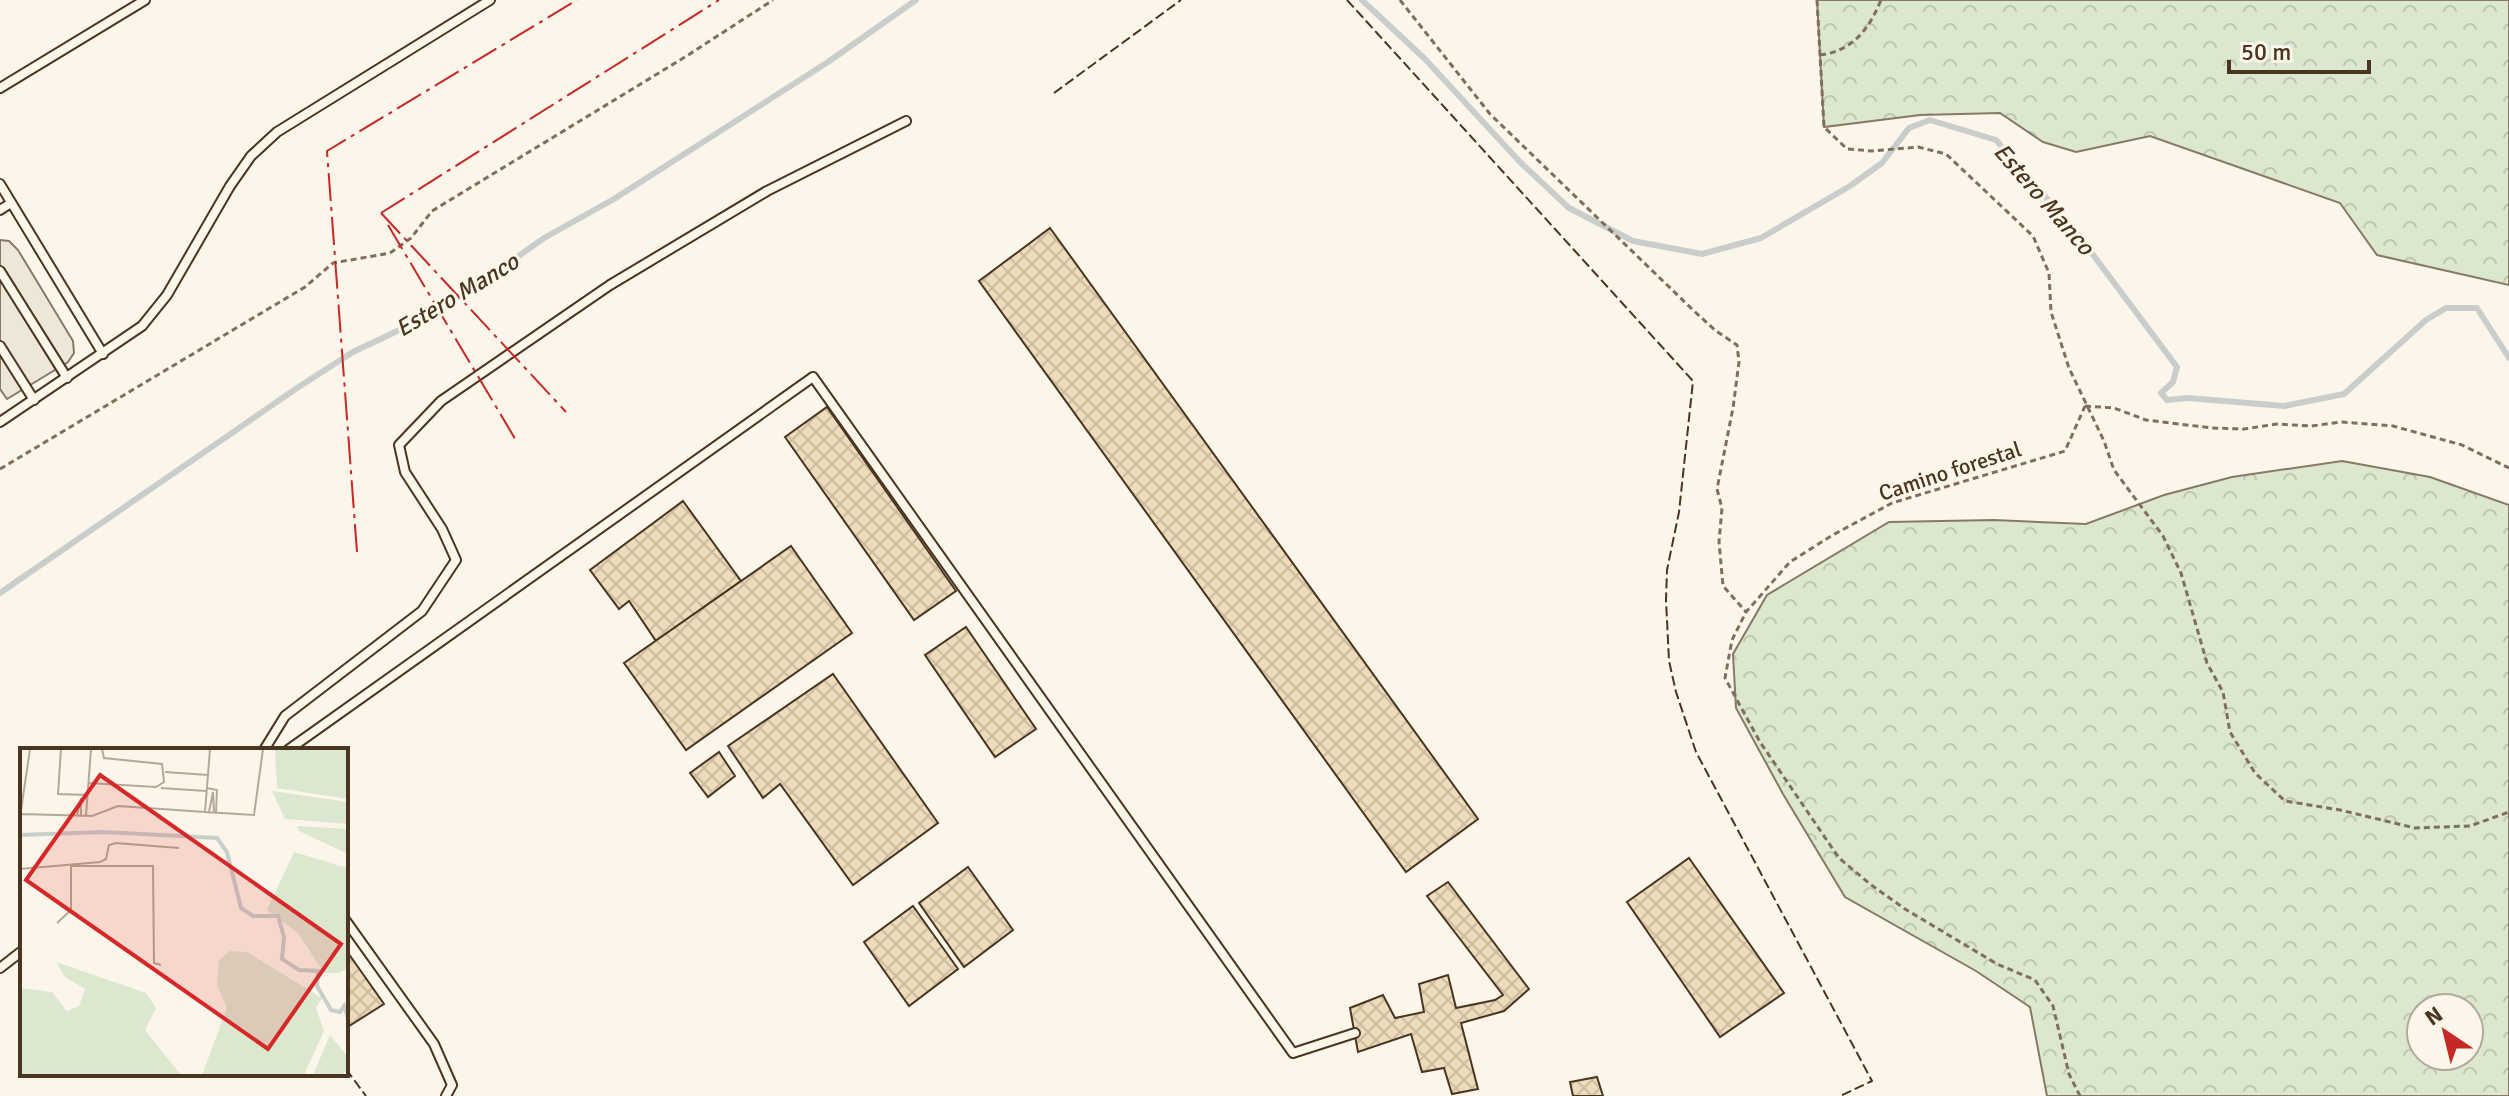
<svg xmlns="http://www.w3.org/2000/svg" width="2509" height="1096" font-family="Signika,sans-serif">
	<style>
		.forest { fill: url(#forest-crowns); stroke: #887966; stroke-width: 2; fill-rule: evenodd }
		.parking { fill: #ede7d9; stroke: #887966; stroke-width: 2 }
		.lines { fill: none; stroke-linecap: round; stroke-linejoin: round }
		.stream { stroke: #c9cecd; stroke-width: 6 }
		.building { fill: url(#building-cross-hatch); stroke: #4a3520; stroke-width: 2 }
		.service-casing { stroke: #4a3520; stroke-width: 12 }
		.path { stroke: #7f6f5c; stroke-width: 3; stroke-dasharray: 6 4; stroke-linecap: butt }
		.service { stroke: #fbf6e9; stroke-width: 8 }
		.fence { stroke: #4a3520; stroke-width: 2; stroke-dasharray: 10 4; stroke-linecap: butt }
		.power { stroke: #c62828; stroke-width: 2; stroke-dasharray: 28 6 4 6; stroke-linecap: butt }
		.labels { text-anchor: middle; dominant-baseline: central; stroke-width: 6; stroke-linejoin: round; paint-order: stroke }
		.street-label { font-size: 22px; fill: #4a3520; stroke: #fbf6e9 }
		.water-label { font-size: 24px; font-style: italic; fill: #4a3520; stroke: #fbf6e9 }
		.inset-river { fill: none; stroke: #c9cecd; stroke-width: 4 }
		.inset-road { fill: none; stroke: #b4a999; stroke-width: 2 }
		.view { fill: #d62828; fill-opacity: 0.15; stroke: #d62828; stroke-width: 4 }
		.inset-edge { fill: none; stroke: #4a3520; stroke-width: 4 }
	</style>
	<defs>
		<pattern id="forest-crowns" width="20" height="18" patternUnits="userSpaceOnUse" patternTransform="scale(2)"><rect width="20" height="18" fill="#dce7d0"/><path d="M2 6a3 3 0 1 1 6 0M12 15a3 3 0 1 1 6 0" fill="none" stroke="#bec7b2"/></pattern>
		<pattern id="building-cross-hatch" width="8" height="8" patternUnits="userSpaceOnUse" patternTransform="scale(2)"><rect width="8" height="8" fill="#ecdcbc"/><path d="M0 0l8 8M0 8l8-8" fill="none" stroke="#ccbda1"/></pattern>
	</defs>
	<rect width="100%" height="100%" fill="#fbf6e9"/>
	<g class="forest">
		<polygon points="1817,0 2509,0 2509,285 2377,255 2340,203 2150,136 2076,152 2043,142 2000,113 1920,115 1824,127"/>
		<path d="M2342,461L2430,477L2509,505V1096H2047L2030,1007L1976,971L1845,897L1783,794L1736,708L1733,654L1767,595L1889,522L1994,520L2086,524L2164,495L2232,477ZM2421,1008H2469V1056H2421Z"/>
	</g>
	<polygon class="parking" points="0,240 9,241 18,250 73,341 74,353 68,362 7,399 0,389"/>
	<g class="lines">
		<g class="stream">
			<polyline points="1362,0 1425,59 1520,162 1569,208 1633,241 1702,254 1761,238 1850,186 1882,163 1909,128 1930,120 1996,140 2076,232 2177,367 2173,382 2161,393 2167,400 2188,398 2284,406 2344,394 2426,320 2446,308 2477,308 2509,358"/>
			<polyline points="0,593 297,388 353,352 412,324 472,289 544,238 614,199 828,62 916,0"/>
		</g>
	</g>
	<g class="building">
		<polygon points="1050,228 1478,819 1406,872 979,281"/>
		<polygon points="827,407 956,591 914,620 785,437"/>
		<polygon points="683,501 741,581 656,641 629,601 619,609 590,570"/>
		<polygon points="791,546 852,633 686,750 624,663"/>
		<polygon points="966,627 1036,729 995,757 925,655"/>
		<polygon points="833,674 938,823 853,885 780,784 763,798 728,746"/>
		<polygon points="719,752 735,776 708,797 690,773"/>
		<polygon points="1689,858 1784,993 1720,1037 1627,902"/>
		<polygon points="968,867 1013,930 964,967 919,903"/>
		<polygon points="1448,882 1529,989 1504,1011 1461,1023 1478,1089 1452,1094 1444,1068 1422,1072 1411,1034 1358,1052 1350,1008 1383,995 1395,1018 1424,1012 1419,984 1448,975 1456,1008 1495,1000 1503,995 1427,896"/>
		<polygon points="913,906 958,969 909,1006 864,942"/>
		<polygon points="346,950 384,1004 346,1028"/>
		<polygon points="1597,1077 1603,1096 1573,1096 1570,1082"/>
	</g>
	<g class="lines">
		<defs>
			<g id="service">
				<polyline points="0,88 145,0"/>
				<polyline points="0,184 103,354"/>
				<polyline points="0,210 11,203"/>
				<polyline points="0,271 67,378"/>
				<polyline points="0,346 34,400"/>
				<polyline points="0,422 142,326 167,295 230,186 251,156 277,132 490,0"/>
				<polyline points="264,750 285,716 422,611 456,560 442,529 405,472 399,445 441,401 610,285 767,191 906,121"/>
				<polyline points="288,750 813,377 1293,1053 1355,1033"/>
				<polyline points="346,921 434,1044 452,1085 446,1096"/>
				<polyline points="0,968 22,951"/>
			</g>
		</defs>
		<use href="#service" class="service-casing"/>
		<g class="path">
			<polyline points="1400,0 1490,114 1693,310 1716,331 1737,345 1739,362 1733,408 1717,489 1722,508 1719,542 1723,586 1746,612"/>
			<polyline points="1817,0 1824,127 1847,149 1872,151 1918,147 1946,154 2033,236 2049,273 2051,312 2069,368 2104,441 2114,470 2163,536 2181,573 2207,663 2223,692 2230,732 2255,773 2285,801 2340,810 2415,828 2470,826 2509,812"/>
			<path d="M1820,55C1853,51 1869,29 1881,0"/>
			<polyline points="2085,406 2114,408 2146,420 2212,428 2244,429 2277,424 2311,426 2342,422 2393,426 2462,445 2509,468"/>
			<polyline points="0,469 305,287 333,263 390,253 411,238 432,211 685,57 773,0"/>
			<polyline points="2080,1096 2069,1074 2053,1006 2035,980 1997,964 1905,909 1870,884 1839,858 1760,742 1725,678 1732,640 1746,612 1790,562 1831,536 1892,503 2065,451 2085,406"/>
		</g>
		<use href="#service" class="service"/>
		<g class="fence">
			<polyline points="1347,0 1693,381 1679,512 1667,570 1666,600 1669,661 1676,692 1696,752 1872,1081 1840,1096"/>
			<polyline points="1054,93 1181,0"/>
			<polyline points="346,1069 366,1096"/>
		</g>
		<g class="power">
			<polyline points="381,213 719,0"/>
			<polyline points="381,213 566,412"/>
			<polyline points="388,225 517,442"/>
			<polyline points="357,552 327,151 577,0"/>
		</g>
	</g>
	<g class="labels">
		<g class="street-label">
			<text transform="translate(1950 471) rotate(-18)">Camino forestal</text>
		</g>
		<g class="water-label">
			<text transform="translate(2044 199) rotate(49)">Estero Manco</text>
			<text transform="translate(457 295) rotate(-31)">Estero Manco</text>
		</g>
	</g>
	<g transform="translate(20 748)">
		<rect width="328" height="328" fill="#fbf6e9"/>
		<path d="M255,1H328V51L257,40ZM252,43L328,54V76L265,71ZM277,78L328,81V106L279,83ZM274,104L328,120V220L319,225H304L278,185L247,162ZM210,203L227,204L302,250L296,260L304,283L284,327H182L207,260L197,237L199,212ZM36,214L126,245L136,260L125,282L161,327H0V240L32,244L47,263L59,258L65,241L45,229ZM310,287L328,309V321L322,327H293Z" fill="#dce7d0"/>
		<path class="inset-river" d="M0,87L83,84L197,90L207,104L221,160L233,168H258L264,189L262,211L279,222L298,223L297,238L311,262L320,264L324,258L328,270"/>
		<path class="inset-road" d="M41,1L38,46L68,47M190,1L185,64L234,67L243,1M145,24L188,27M68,35L136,39L144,34L142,16L84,10L82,1M141,40L186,43M187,40L197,42L196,64M189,64L193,44L194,64M1,66L72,68L98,58L185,64M57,68L61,50V68M66,68L71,1M0,69L10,1M0,121L80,114L86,111L89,97L96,95L159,100M37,175L51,162V118H133L134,215L141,217"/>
		<path class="view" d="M80,27L321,196L248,301L6,132Z"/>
		<rect width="328" height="328" class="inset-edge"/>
	</g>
	<g transform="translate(2445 1032) rotate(325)"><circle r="38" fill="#fbf6e9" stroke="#b4a999" stroke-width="2"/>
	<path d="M0-6L14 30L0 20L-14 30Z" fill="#c62828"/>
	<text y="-12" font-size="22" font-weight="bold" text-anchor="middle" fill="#4a3520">N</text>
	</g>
	<path d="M2229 60v12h140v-12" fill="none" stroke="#4a3520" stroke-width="4"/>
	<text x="2241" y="60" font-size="24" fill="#4a3520" stroke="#fbf6e9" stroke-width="6" paint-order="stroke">50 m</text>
</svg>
